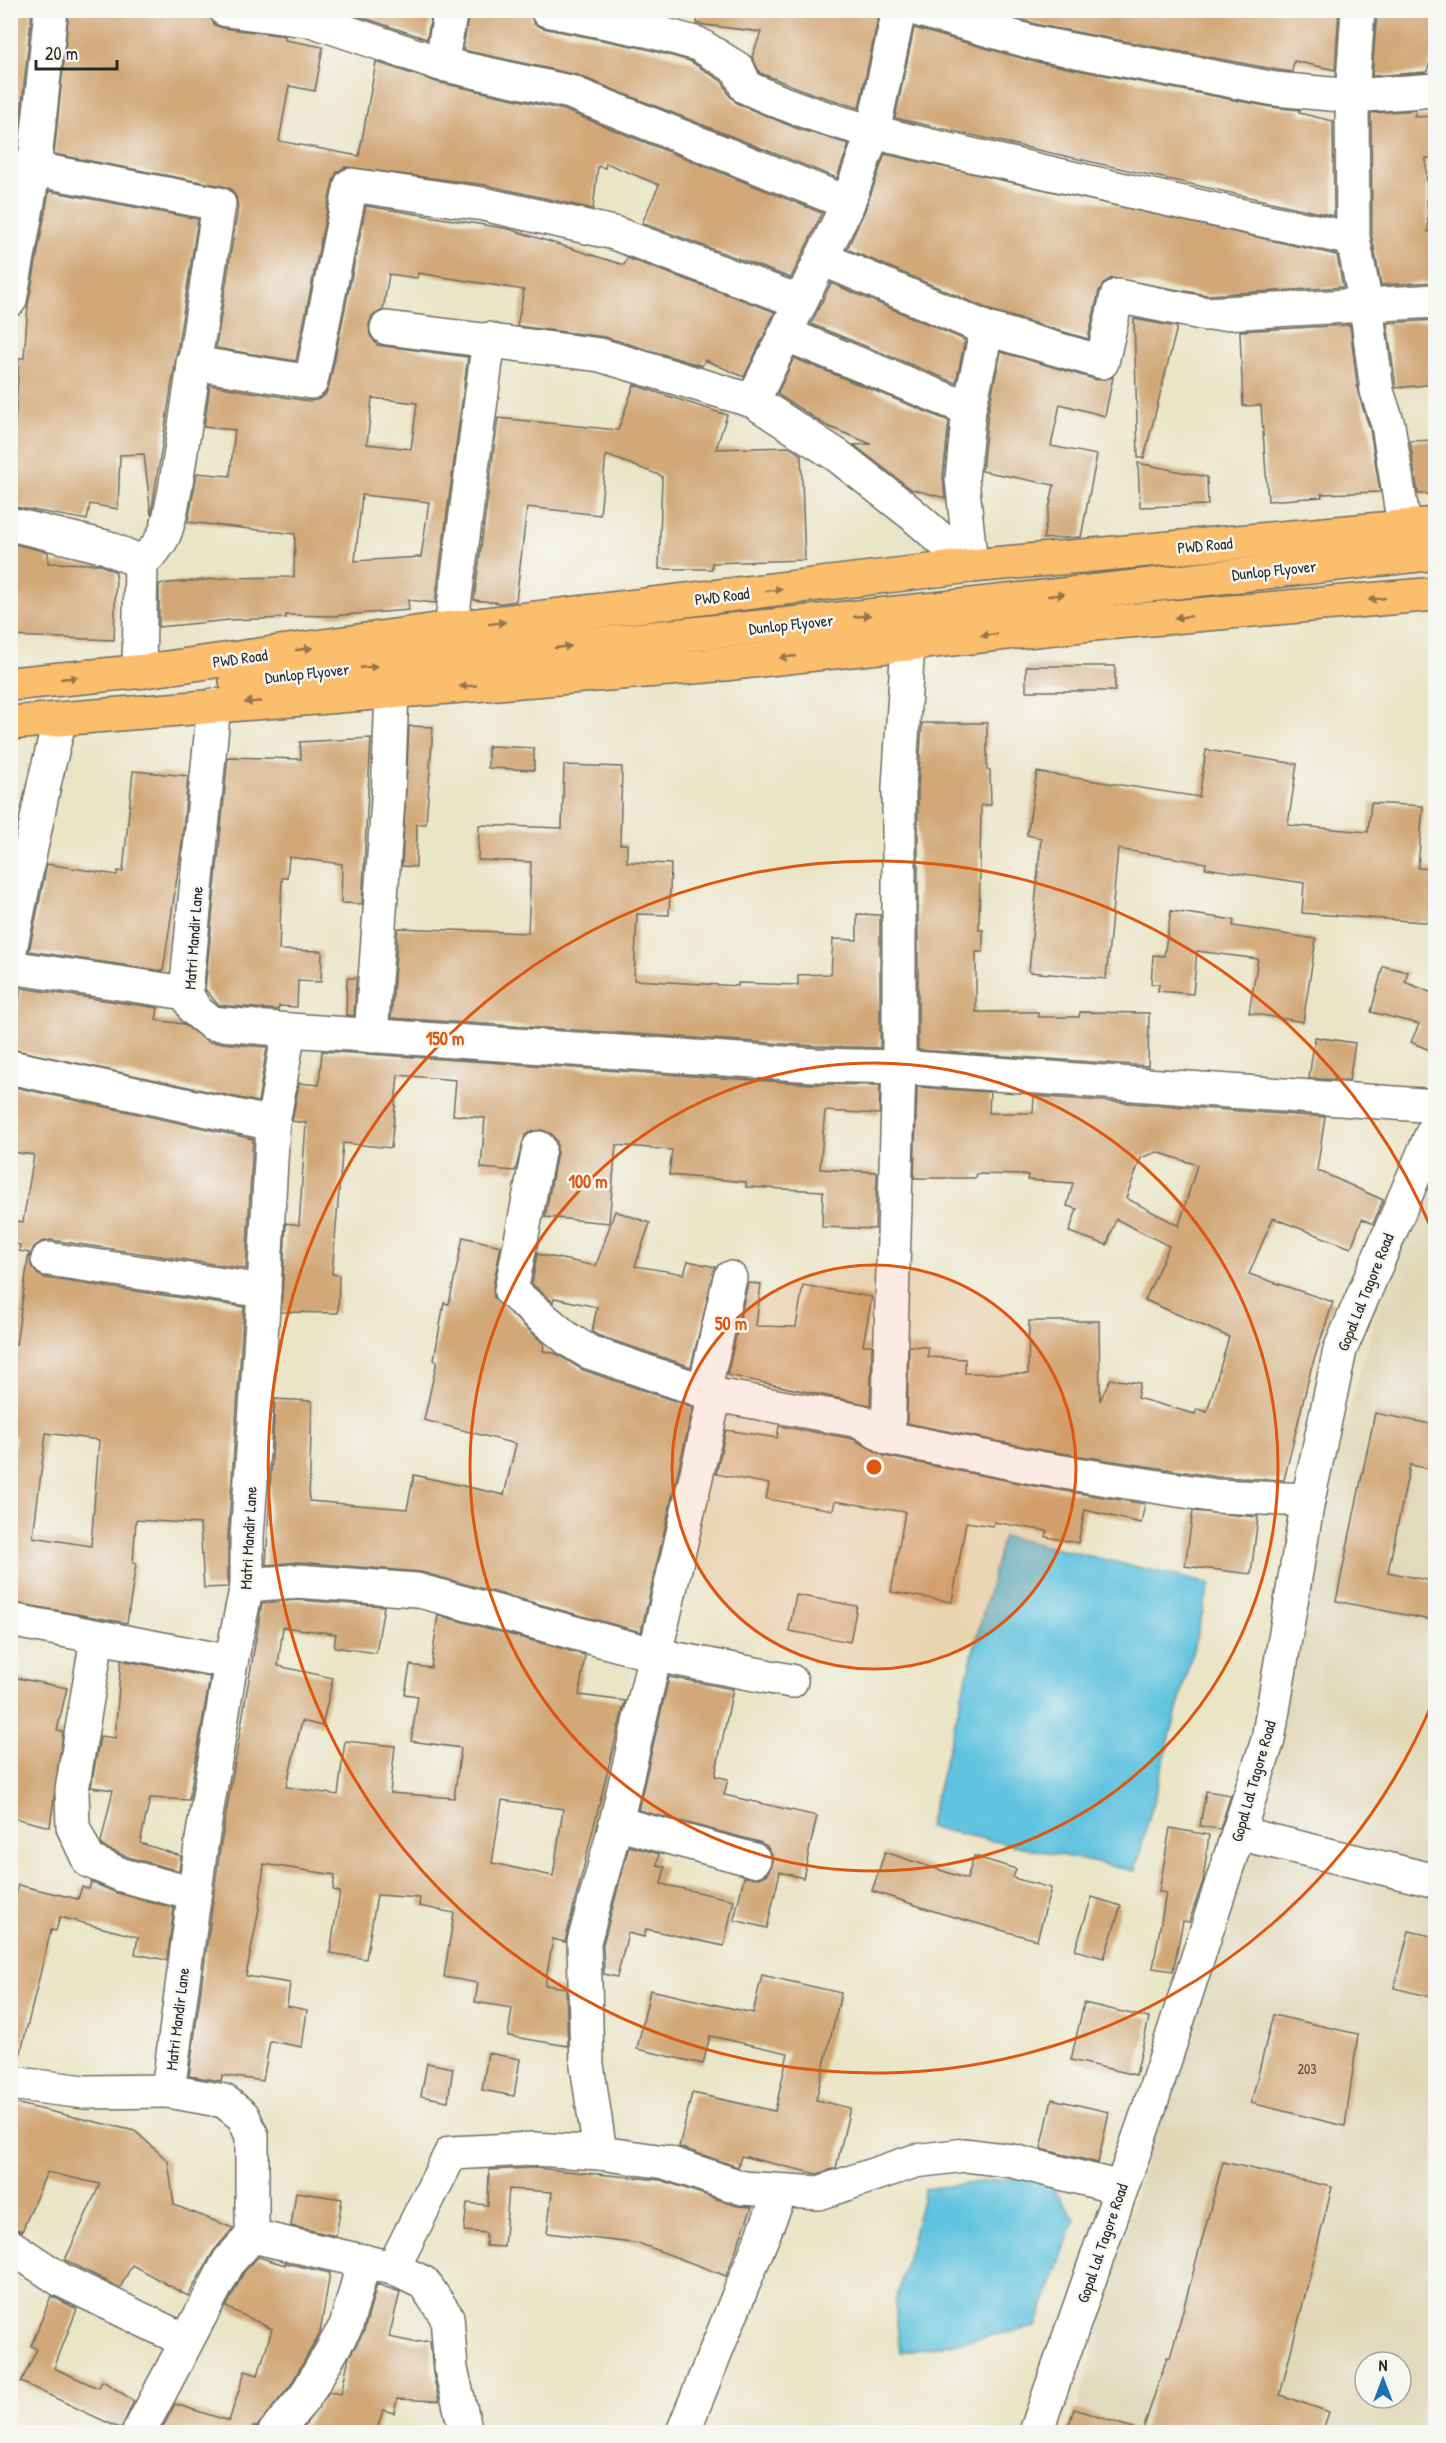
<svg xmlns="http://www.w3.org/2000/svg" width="1446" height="2443" font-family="'Patrick Hand',sans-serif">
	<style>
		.built { fill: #e0d7b7; fill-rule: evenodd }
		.water { fill: #61c3df; stroke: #467785; stroke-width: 1.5 }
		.building { fill: #d2a878; fill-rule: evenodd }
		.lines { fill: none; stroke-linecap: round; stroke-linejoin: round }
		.minor-casing { stroke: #6e6c62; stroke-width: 36 }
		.major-casing { stroke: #6e6c62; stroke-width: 36 }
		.minor { stroke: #fff; stroke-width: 33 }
		.major { stroke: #fabe6d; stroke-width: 33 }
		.oneway { fill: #92744c }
		.ring { fill: none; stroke: #df570e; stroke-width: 3 }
		.labels { text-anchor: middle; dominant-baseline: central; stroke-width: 5; stroke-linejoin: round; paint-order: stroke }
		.number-label { font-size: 14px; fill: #554a3e }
		.street-label { font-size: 16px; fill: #2b2b2b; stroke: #f6f6f2 }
		.centre { fill: #df570e; stroke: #f6f6f2; stroke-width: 3 }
		.ring-label { font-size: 18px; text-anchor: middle; font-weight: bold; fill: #df570e; stroke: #f6f6f2; stroke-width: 5; stroke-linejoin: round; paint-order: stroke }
	</style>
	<rect width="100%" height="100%" fill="#f6f6f2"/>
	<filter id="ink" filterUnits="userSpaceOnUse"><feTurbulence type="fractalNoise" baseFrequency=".0167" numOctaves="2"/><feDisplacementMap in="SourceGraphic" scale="12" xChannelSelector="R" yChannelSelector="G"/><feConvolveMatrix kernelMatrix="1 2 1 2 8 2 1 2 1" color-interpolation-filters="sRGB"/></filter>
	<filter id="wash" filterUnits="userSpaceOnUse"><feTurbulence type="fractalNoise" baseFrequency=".008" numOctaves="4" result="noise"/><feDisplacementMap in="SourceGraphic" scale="24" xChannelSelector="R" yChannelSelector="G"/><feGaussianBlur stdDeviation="1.35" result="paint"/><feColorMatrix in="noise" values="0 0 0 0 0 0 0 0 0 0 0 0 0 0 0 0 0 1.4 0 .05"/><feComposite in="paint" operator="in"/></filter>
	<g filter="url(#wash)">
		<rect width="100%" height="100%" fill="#ebe5c7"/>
		<path class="built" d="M1435,1164V2432H1071L1389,1265ZM1365,2362H1401V2398H1365Z"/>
		<g class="water">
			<polygon points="1003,1536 1210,1584 1135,1871 928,1827"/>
			<polygon points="1042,2174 1075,2219 1036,2327 900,2353 895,2304 925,2189"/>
		</g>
		<g id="blocks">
			<g class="building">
				<polygon points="10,10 32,10 17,150 10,150"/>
				<polygon points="69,10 208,10 214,25 223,28 285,36 285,40 323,47 315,91 289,86 279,141 359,156 376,62 437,82 564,110 822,213 791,278 642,223 659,185 606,163 605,168 598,166 593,209 486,185 345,167 337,172 333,181 296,361 216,348 238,207 236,197 231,189 222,186 54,154"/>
				<polygon points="350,10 432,11 427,39 349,13"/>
				<polygon points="469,10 529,10 534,24 543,28 647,49 690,61 723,82 729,95 738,104 798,129 849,144 837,178 577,75 463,50"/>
				<polygon points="698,10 880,10 859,108 811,93 760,73 752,57 761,32 697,24"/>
				<polygon points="989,10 1339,10 1335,70 1294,61 1292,72 1278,70 1039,25"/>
				<polygon points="1377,10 1436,10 1436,44 1427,72 1372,76"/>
				<polygon points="914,28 1031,61 1271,107 1300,110 1299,113 1333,121 1334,216 895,118"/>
				<polygon points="1416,110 1414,117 1436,116 1436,158 1426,158 1428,232 1436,231 1436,282 1381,285 1372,237 1371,113"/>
				<polygon points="885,154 1337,255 1343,287 1207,295 1112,278 1104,283 1099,291 1088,339 993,311 847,249 865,210"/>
				<polygon points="49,191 198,219 151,515 144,454 120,455 118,509 90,504 87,520 10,506 19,358 24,358 28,305"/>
				<path d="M366,206L509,229L624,265L627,258L775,312L744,377L705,360L702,366L605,337L517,326L524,290L418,273L417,278L389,274L383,310L372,316L369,325L370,335L377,345L468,357L435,603L408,600L409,610L331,616L286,615V618L230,620L159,627V584L227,578L294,577L295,534L188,522L197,473L230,476L235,430L204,427L210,385L308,401L317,400L325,395L329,386ZM372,398L417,403L411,449L367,444ZM362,495L429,502L421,557L355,561Z"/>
				<polygon points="831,283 965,340 956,383 811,324"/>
				<polygon points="1134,319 1177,327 1144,458 1138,458"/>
				<polygon points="1436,320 1436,384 1396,388 1387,323"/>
				<polygon points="1350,325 1358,393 1370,429 1380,492 1321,494 1322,497 1268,501 1261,405 1243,406 1240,331"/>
				<polygon points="1001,352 1097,380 1113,377 1105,416 1060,404 1051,446 1097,455 1081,537 1043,539 1054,485 982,471 988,412"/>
				<polygon points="794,358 949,421 943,477 945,498 911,489 854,445 871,444 827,426 777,394"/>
				<polygon points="634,385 727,415 716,449 789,447 801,455 805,560 712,563 712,569 659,569 662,476 606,455 600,515 527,507 516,601 501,603 474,600 498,418 618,430"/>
				<polygon points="1436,440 1436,494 1418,494 1410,441"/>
				<polygon points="1138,463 1207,477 1208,505 1140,507"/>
				<polygon points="10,543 48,552 48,563 99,564 116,572 114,640 10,636"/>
				<rect x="1026" y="666" width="89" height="25"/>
				<polygon points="922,723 987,723 987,770 990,770 991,805 981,805 979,930 983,930 983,952 976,952 976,1012 1038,1012 1038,1017 1079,1017 1080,1012 1149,1013 1148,1066 918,1050 918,788"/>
				<polygon points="409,726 433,727 426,824 417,824 416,867 402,866"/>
				<polygon points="371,738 362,904 341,903 342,864 289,857 287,878 282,878 279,950 322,951 321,982 298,981 297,1007 279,1006 278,1010 218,1005 205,989 228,757 301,759 300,742"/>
				<polygon points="488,746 534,748 534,770 488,768"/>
				<polygon points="1206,750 1297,764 1288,825 1368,832 1371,803 1423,806 1418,868 1436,869 1436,923 1302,913 1304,883 1205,868 1206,863 1118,849 1106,979 1029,972 1041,838 1027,835 1037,772 1199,797"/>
				<polygon points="564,765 622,767 620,844 627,844 627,862 671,864 669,915 637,914 634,980 738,986 738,983 798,985 798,975 831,974 833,939 857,940 857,914 880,915 880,1048 815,1046 391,1018 398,928 528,933 531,862 478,860 479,825 562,828"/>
				<polygon points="133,771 188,776 181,851 163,971 29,951 47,864 117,875 118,871 123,872"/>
				<polygon points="1171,911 1234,920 1233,926 1316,939 1303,1022 1249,1013 1258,959 1197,951 1193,994 1158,991 1159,984 1151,984 1153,955 1164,956"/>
				<polygon points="1383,966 1408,972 1405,982 1432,993 1436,986 1436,1053 1411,1042 1419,1024 1371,1012"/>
				<polygon points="347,978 356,978 354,1016 346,1015"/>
				<polygon points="21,988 158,1008 156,1020 183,1024 209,1042 267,1047 258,1102 11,1049"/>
				<polygon points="1315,1037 1355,1043 1349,1081 1309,1078"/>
				<polygon points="322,1051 813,1084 880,1085 879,1114 825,1111 820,1169 877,1172 875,1229 822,1227 823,1191 746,1187 746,1182 669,1175 672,1150 616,1145 609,1223 545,1217 557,1152 557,1142 552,1134 542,1130 532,1131 525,1135 515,1171 481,1168 485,1118 453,1115 456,1080 398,1075 391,1148 343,1143 332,1274 339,1275 338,1313 281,1312 286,1223 299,1225 306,1123 292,1121 299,1083 319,1085"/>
				<path d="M10,1086L253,1139L246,1269L51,1240L41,1242L34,1247L30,1256L31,1266L37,1274L45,1278L244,1307L228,1536V1587L204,1588L200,1524L136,1520L133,1563L136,1564L127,1623L10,1602V1475L16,1437L10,1433V1345H16L29,1253L19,1251L20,1245L10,1243V1220L23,1222L34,1155L10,1152ZM46,1433L99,1440L91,1546L33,1537Z"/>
				<path d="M917,1087L990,1092L989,1113H1033L1034,1096L1325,1117L1317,1170L1383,1200L1373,1224L1362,1219L1351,1248L1273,1218L1249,1274L1333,1302L1311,1369L1284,1480L1218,1477L1041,1450L907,1423L909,1346L928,1347V1357L965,1359V1373L1028,1374L1029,1321H1099L1100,1401L1110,1379L1140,1383L1137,1398L1195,1414L1197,1409L1207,1412L1229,1337L1145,1300L1169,1246L1116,1219L1107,1245L1069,1232L1077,1209L1067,1206L1073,1183L1028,1180V1175L976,1174V1178H914ZM1157,1152L1197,1165L1179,1226L1126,1198L1141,1158Z"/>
				<polygon points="615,1211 650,1223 635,1266 684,1274 688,1261 715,1267 691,1367 597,1335 592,1332 597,1307 554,1298 553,1302 532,1284 537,1254 596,1266"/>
				<polygon points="463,1237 501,1246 493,1287 494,1298 544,1344 543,1351 557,1354 583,1370 693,1407 641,1632 421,1572 298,1562 266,1565 275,1399 312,1401 309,1501 407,1509 414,1475 504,1495 516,1444 424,1420 437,1361 434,1360 444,1303 449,1304"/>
				<polygon points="748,1283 761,1284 756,1326 796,1327 803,1285 872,1297 863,1345 872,1345 870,1405 727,1375"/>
				<polygon points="1375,1413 1436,1425 1436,1470 1410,1465 1388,1572 1436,1582 1436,1621 1336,1601"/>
				<polygon points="779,1426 853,1439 884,1456 1034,1486 1145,1504 1141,1523 1085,1510 1078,1543 1046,1537 1047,1531 994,1522 993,1526 966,1522 952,1602 891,1592 905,1512 835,1501 833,1510 766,1499 769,1484 716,1474 726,1430 777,1438"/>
				<polygon points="1193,1511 1258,1517 1251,1574 1185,1566"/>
				<polygon points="796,1595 857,1606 850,1642 789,1631"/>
				<path d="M297,1600L384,1606L376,1653L334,1647L336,1634L283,1627L278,1666L333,1678L322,1726L302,1721L286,1787L338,1795L345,1741L395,1746L390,1793L454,1798L461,1748L411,1741L418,1696L405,1694L410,1665L431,1668L438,1615L585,1655L579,1695L625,1701L565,1942L553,1939L545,1985L566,1988L568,2046L508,2036L512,2008L475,2002L478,1983L444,1977L454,1913L419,1906L420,1898L377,1895L366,1959L330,1953L340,1892L333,1890L335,1875L264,1864L259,1909L246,1976L290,1983L287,2006L307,2010L302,2047L270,2041L263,2081L222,2075L221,2081L189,2076L220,1849L262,1603ZM502,1800L563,1809L553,1876L492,1863Z"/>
				<polygon points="121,1660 210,1677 189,1800 150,1798 140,1843 181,1856 179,1871 128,1857 103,1847 101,1842 113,1790 91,1787 100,1736 115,1738"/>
				<polygon points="669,1677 733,1689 715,1776 728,1779 724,1795 817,1816 803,1878 780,1872 767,1928 734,1920 744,1877 759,1878 767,1874 772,1865 772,1855 767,1846 759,1842 638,1810"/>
				<polygon points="17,1678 67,1688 57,1731 63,1732 50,1827 10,1817 10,1705"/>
				<polygon points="1206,1791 1231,1795 1220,1829 1200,1826"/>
				<polygon points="1170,1828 1209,1835 1203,1881 1189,1922 1183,1921 1173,1971 1153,1968 1166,1893 1159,1892"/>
				<polygon points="629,1846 659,1854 657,1865 665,1867 661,1884 734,1900 724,1946 646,1929 644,1937 628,1933 617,1977 604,1974 603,1944"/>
				<polygon points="885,1852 967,1879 974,1856 1016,1869 1013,1878 1051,1888 1037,1940 940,1913 872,1891"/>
				<polygon points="91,1882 117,1893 174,1908 167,1960 135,1954 138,1937 60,1917 56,1931 51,1930 19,2060 10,2059 10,1919 18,1885 78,1899 82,1887 89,1889"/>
				<polygon points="1092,1897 1121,1906 1104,1958 1075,1950"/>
				<polygon points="1409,1931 1436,1937 1436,1998 1394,1988"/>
				<polygon points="762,1975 841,1993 816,2100 850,2108 836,2168 817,2174 741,2156 738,2167 679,2147 692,2093 775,2111 788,2053 710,2036 703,2064 637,2049 650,1990 753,2013"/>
				<polygon points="1084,2003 1149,2018 1136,2075 1071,2060"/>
				<polygon points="1273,2015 1358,2034 1345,2126 1251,2103"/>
				<polygon points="488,2053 520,2059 514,2096 482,2090"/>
				<polygon points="427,2063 453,2068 448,2101 421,2096"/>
				<polygon points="1052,2099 1109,2112 1098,2163 1041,2149"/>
				<polygon points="10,2102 135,2131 168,2161 174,2205 233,2228 213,2252 188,2296 132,2265 120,2288 65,2260 100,2184 47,2172 22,2231 10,2227"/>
				<polygon points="1223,2162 1332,2187 1280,2395 1329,2412 1322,2433 1142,2433 1167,2357 1170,2358"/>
				<polygon points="534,2168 661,2180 737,2206 752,2207 726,2276 641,2244 547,2233 552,2192 509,2189 504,2247 486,2246 486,2233 464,2231 467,2203 488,2205 489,2170"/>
				<polygon points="296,2192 342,2199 336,2236 291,2226"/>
				<polygon points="258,2257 285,2265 285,2263 330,2273 320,2333 290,2386 257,2427 253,2426 251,2433 160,2433 175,2404 229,2421 245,2371 258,2375 272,2329 226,2307 244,2272"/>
				<polygon points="377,2284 400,2292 389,2337 413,2342 430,2341 433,2373 439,2401 397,2399 394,2413 383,2410 376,2433 299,2433 329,2392 341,2394 349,2357 364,2331"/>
				<polygon points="51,2296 77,2309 54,2368 98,2388 103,2381 134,2401 121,2429 21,2382 37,2349 31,2346"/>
				<polygon points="1074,2409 1133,2428 1133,2433 1066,2433"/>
			</g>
		</g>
	</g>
	<g filter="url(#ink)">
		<use href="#blocks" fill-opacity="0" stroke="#6e6c62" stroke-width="1.5"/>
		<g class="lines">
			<defs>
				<g id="minor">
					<polyline points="226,10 314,21 441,64"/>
					<polyline points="451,10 441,64 570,92 848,203"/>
					<path d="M547,10L651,31L698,44L738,69L746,87C823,124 907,140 989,159C1110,187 1231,214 1353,239"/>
					<polyline points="899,10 873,132 848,203 753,401 838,456 911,513 971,566"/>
					<polyline points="919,10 1035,43 1275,89 1352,96 1436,90"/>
					<polyline points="1358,10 1352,96 1353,239 1366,305 1377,391 1388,425 1404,526"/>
					<path d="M10,169H34L219,204L175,490C168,522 169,541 141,562"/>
					<polyline points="823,259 987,329 1102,362 1117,296 1206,314 1436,301"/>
					<polyline points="10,300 34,169 51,10"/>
					<polyline points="387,328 600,355 753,401"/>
					<polyline points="785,334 969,409"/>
					<polyline points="193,363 311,382 351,185 483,204 614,233 801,302"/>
					<polyline points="10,524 106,547 141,562 139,671"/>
					<polyline points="971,566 962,479 969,409 987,329"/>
					<polyline points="451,628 489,339"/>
					<polyline points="10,950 45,780 60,719"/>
					<polyline points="10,967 186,993"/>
					<polyline points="289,1030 814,1065 899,1067 899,787 908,643"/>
					<polyline points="371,1036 388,800 392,690"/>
					<polyline points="10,1067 273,1124"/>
					<polyline points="539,1148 511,1291 569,1340 589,1352 715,1395"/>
					<polyline points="48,1259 264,1291"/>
					<polyline points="704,1392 730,1278"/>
					<polyline points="888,1438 899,1067 1436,1106"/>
					<polyline points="247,1585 297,1581 416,1590 656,1655 791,1681"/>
					<polyline points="10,1620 231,1662"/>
					<polyline points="97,1638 72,1790 73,1827 89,1861 122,1875 194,1894"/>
					<polyline points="616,1823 754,1860"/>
					<polyline points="1238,1833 1436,1881"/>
					<polyline points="10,2083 85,2092 168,2091"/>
					<polyline points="600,2153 587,2065 584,1942 616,1823 715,1395 860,1421 888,1438 1038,1468 1216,1496 1308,1500"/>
					<polyline points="252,2236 393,2268 451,2153 534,2149 600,2153 665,2162 743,2188 819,2193 915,2161 965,2155 1013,2161 1121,2188"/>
					<polyline points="10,2246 61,2280 186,2341"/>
					<polyline points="393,2268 424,2283 447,2317 451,2369 466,2432"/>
					<polyline points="139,2432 229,2261 252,2236 252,2136 243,2116 224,2101 168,2091 201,1846 231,1662 247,1585 247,1537 263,1307 273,1124 289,1030 211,1023 195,1010 186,993 214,705"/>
					<polyline points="275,2432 305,2397 346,2326 364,2261"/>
					<polyline points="683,2432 781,2191"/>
					<polyline points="1036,2432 1148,2112 1268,1740 1308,1500 1340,1350 1436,1124"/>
				</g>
				<g id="major">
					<polyline points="236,681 935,609 1436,553"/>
					<polyline points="10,684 145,671 451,628 971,566 1436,524"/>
					<polyline points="10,723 706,666 1082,625 1436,594"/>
				</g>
			</defs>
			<use href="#minor" class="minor-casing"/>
			<use href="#major" class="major-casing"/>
			<use href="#minor" class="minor"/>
			<use href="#major" class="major"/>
		</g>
		<defs><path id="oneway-solid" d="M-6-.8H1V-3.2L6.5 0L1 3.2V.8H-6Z" transform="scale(1.5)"/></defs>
		<g class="oneway">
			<use href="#oneway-solid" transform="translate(774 590) rotate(-7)"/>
			<use href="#oneway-solid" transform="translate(1056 595) rotate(-6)"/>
			<use href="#oneway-solid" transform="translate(1377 599) rotate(174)"/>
			<use href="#oneway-solid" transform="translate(862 616) rotate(-6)"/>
			<use href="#oneway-solid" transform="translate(1183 617) rotate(175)"/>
			<use href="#oneway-solid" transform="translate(497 623) rotate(-7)"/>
			<use href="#oneway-solid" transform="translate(989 635) rotate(174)"/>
			<use href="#oneway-solid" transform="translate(563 647) rotate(-6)"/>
			<use href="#oneway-solid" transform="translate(304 649) rotate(-8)"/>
			<use href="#oneway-solid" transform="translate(788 657) rotate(174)"/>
			<use href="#oneway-solid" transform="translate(369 667) rotate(-5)"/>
			<use href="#oneway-solid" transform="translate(69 678) rotate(-6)"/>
			<use href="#oneway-solid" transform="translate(468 686) rotate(177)"/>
			<use href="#oneway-solid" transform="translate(253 702) rotate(175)"/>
		</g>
	</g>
	<circle cx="874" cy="1467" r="202" fill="#df570e" fill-opacity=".12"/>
	<g class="ring">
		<circle cx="874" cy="1467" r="202"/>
		<circle cx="874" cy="1467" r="404"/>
		<path d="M1434 1699A606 606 0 1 1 1434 1235"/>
	</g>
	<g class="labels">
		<g class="number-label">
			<text x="1307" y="2068">203</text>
		</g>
		<g class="street-label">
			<text transform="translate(1205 545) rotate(-5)">PWD Road</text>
			<text transform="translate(1274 570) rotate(-6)">Dunlop Flyover</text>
			<text transform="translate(722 596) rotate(-7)">PWD Road</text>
			<text transform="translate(791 624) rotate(-6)">Dunlop Flyover</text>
			<text transform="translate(240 658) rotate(-8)">PWD Road</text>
			<text transform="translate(307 673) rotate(-6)">Dunlop Flyover</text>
			<text transform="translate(193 938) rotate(-86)">Matri Mandir Lane</text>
			<text transform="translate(1365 1292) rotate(-68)">Gopal Lal Tagore Road</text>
			<text transform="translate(248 1538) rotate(-87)">Matri Mandir Lane</text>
			<text transform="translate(1253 1781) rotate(-74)">Gopal Lal Tagore Road</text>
			<text transform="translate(177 2019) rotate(-83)">Matri Mandir Lane</text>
			<text transform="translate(1102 2243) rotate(-71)">Gopal Lal Tagore Road</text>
		</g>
	</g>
	<circle cx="874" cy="1467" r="9" class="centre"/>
	<g class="ring-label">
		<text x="445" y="1045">150 m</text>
		<text x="588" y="1188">100 m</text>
		<text x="731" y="1330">50 m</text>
	</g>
	<rect width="1446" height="2443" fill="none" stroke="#f6f6f2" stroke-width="36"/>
	<g transform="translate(1383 2380)"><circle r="28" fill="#f6f6f2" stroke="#a5a5a2" stroke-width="1.5"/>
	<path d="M0-4.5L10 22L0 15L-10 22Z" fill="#1f6fb2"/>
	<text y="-9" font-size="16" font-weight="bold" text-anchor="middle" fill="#2b2b2b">N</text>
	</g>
	<path d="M36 60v9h81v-9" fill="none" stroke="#2b2b2b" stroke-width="3"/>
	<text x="45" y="60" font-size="18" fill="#2b2b2b" stroke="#f6f6f2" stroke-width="4.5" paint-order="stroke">20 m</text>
</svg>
